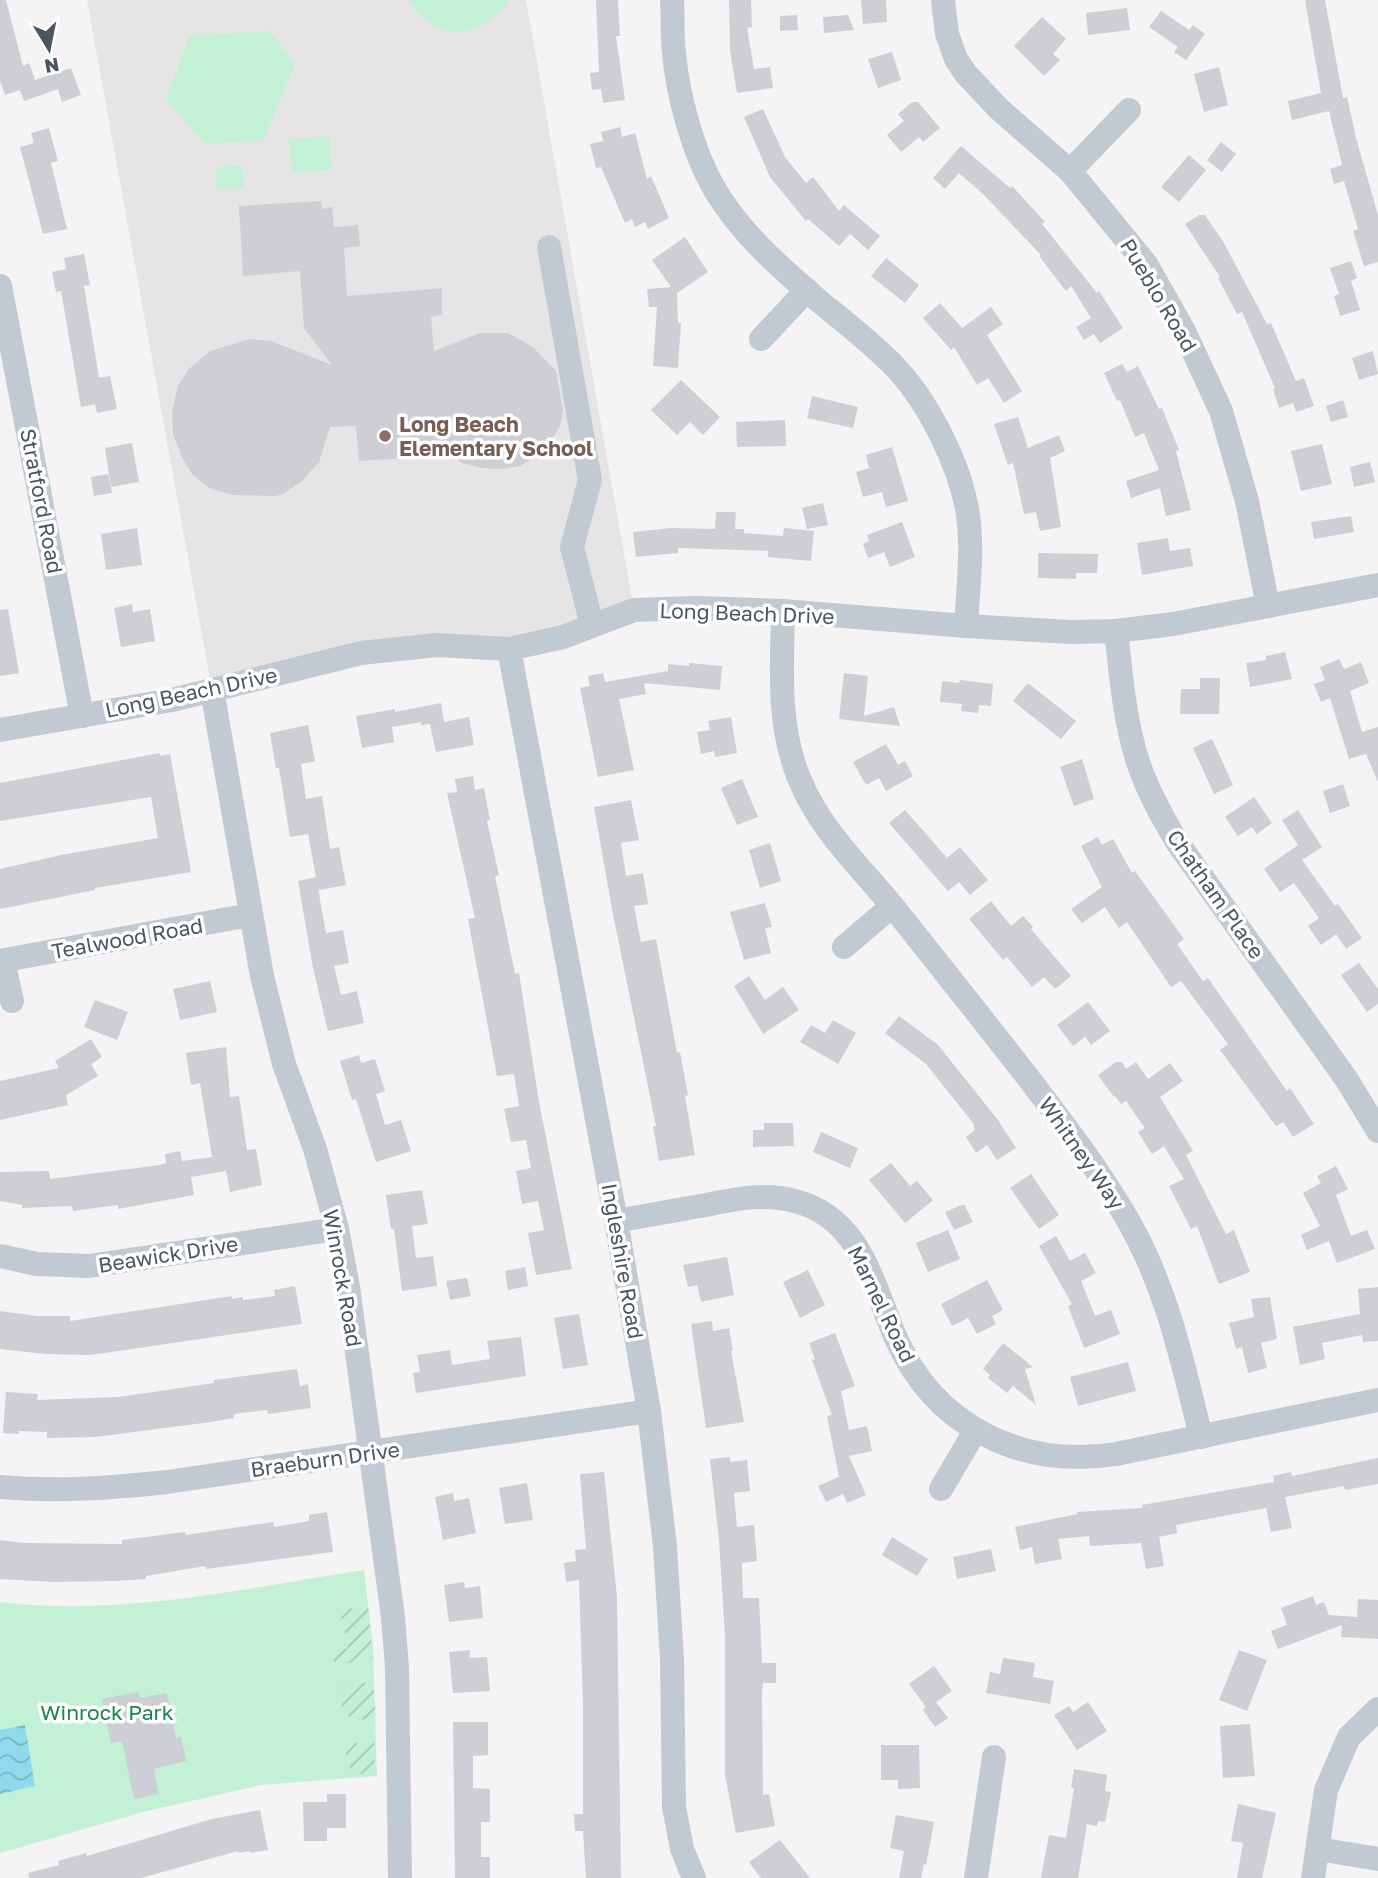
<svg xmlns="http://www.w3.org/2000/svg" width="1378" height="1878" font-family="'Golos Text',sans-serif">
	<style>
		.education { fill: #e6e4e5 }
		.park { fill: #c3f1d5 }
		.garden { fill: url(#garden-furrows) }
		.water { fill: url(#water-waves) }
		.building { fill: #cdcfd5 }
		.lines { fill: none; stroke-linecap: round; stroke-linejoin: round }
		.minor { stroke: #c1cad2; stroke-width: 24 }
		.education-dot { fill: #8d6e63; stroke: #fff; stroke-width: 2.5 }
		.labels { text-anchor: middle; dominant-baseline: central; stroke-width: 7; stroke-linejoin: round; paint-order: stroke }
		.street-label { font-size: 21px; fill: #4a5661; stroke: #fff }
		.education-label { font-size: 21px; font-weight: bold; fill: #785e54; stroke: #fff; text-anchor: start }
		.park-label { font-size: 21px; fill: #17864f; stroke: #fff }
	</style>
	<defs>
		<pattern id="garden-furrows" width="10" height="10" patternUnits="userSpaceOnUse" patternTransform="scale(1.75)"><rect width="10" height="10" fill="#c3f1d5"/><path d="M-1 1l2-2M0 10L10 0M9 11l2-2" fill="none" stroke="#a0c6b0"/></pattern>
		<pattern id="water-waves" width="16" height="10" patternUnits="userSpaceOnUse" patternTransform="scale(1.75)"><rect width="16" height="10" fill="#90daee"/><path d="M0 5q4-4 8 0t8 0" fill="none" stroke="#78b4c4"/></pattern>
	</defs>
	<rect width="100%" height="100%" fill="#f5f3f3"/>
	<polygon class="education" points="87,0 526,0 634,610 563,637 437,645 212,690"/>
	<g class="park">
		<path d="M409,0H507L508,4C498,13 488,23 476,28C449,39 422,24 409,0Z"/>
		<polygon points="270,31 295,64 264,140 205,144 166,100 189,36"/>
		<polygon points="329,136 332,170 292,172 289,139"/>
		<polygon points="242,165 244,188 217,189 216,168"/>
		<path d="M364,1570L373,1647L377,1776L261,1785L143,1812L0,1853V1602C120,1617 246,1588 364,1570Z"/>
	</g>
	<g class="garden">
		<polygon points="368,1605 373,1656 371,1659 343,1664 335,1663 332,1657 334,1652 348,1648 340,1611"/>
		<path d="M373,1681L376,1716C362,1721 346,1723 342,1706C341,1698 340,1695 343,1688Z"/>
		<polygon points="374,1740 375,1771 361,1774 353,1771 349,1766 344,1747 346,1745"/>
	</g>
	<polygon class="water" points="25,1725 35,1786 0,1794 0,1730"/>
	<g class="building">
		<polygon points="0,0 6,0 23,66 29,63 35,80 71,68 81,95 62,102 58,89 24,101 20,90 5,95 0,81"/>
		<polygon points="596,0 618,0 620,36 616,36 625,100 603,103 601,89 592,90 590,73 599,72"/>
		<polygon points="729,0 751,0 752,27 747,28 754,69 770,67 773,88 737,93 730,51"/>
		<polygon points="861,0 886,0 887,22 863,24"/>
		<polygon points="1305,0 1325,0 1343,98 1347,97 1356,138 1378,215 1378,262 1364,266 1353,231 1358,229 1344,181 1334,184 1330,169 1342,165 1329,111 1292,120 1288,101 1321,93"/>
		<polygon points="1127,8 1130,30 1088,35 1086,13"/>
		<polygon points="1161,11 1189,30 1193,25 1205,34 1186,60 1174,52 1178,47 1149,27"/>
		<polygon points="797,15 798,30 780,31 780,16"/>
		<polygon points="848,15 854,30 824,33 823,17"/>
		<polygon points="1042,17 1066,39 1053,54 1060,60 1044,76 1014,46"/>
		<polygon points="892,52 901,80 878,88 868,59"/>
		<polygon points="1219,67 1228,105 1204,112 1194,74"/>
		<polygon points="912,102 918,102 940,128 923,142 919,137 901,152 887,135 904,121 898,114"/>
		<polygon points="763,109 785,157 806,183 813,177 839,211 844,205 880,236 868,250 850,234 839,246 808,219 806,221 770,177 744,117"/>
		<polygon points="620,127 622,137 635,133 647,179 651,176 669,218 648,229 645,222 635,227 632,219 625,223 601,167 596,168 590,144 603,141 601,132"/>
		<polygon points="49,128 58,161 51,163 67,229 43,234 20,147 34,143 31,133"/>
		<polygon points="1221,142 1236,154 1222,172 1207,160"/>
		<polygon points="961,146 1010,188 1012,186 1045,222 1042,224 1097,293 1099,291 1123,328 1100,343 1094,334 1084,340 1076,327 1091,318 1071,286 1066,291 1039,256 1041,255 984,195 959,173 945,189 933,178"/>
		<polygon points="1189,155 1206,170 1179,202 1161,187"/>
		<polygon points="321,201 322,209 332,207 334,227 358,225 360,246 344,248 347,296 442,288 442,315 431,317 434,351 480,333 508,333 533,347 556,371 563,410 560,426 544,452 520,466 501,469 482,468 462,463 438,444 406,447 407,458 359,461 356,426 330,427 319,462 302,481 283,494 276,496 233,495 209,488 192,474 182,457 173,434 172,412 178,386 189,369 210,351 250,339 271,341 332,365 304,328 300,271 243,276 239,206"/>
		<polygon points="1199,215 1205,215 1224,243 1267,324 1271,323 1296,381 1304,378 1314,406 1296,412 1293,403 1279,408 1273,389 1275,388 1242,312 1237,314 1218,278 1220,277 1185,224"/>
		<polygon points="685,237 708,272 677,293 678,323 681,323 678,368 653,366 657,307 649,307 647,289 671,287 652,260"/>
		<polygon points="84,254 90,285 84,286 99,378 110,376 117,409 97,413 95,404 81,407 61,291 56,292 52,272 66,269 64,258"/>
		<polygon points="886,258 919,285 905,303 871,276"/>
		<polygon points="1351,261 1357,278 1351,281 1360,310 1340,316 1334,296 1339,294 1330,268"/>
		<polygon points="940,303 962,328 991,307 1003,324 987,335 1022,391 1004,403 988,378 977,385 954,347 951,350 923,318"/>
		<polygon points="1373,351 1378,374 1359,380 1352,358"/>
		<polygon points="1122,364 1127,372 1138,366 1159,409 1162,408 1179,450 1176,451 1191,510 1166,516 1160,488 1131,498 1126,481 1159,470 1144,433 1135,437 1120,400 1117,401 1104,373"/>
		<polygon points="681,380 720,417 703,435 690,422 677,435 651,410"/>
		<polygon points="812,396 858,407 853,428 807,418"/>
		<polygon points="1343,400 1348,417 1331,422 1326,406"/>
		<polygon points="1018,417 1028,448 1059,435 1065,451 1050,458 1061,527 1040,531 1036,512 1024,514 1013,463 1008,465 994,424"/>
		<polygon points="785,420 786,446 737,447 736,422"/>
		<polygon points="132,443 139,482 111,487 105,448"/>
		<polygon points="1322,444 1332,484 1301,491 1291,451"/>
		<polygon points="892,447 908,501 886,507 882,492 863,497 856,472 869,468 866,455"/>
		<polygon points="1370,462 1375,482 1354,487 1350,467"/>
		<polygon points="108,474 112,493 94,496 91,477"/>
		<polygon points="823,503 828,525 807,529 802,508"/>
		<polygon points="716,512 736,512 735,529 744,529 744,533 783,536 784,528 814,531 811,561 768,557 768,551 678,548 678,553 636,557 633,532 671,528 715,529"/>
		<polygon points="1351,516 1354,532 1314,539 1311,522"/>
		<polygon points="902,522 915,557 890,567 884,552 868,558 863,544 869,541 867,535"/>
		<polygon points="137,528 142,565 106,570 101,534"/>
		<polygon points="1168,538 1170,551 1190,548 1193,566 1142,575 1137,543"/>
		<polygon points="1038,553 1098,554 1097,573 1076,573 1076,579 1038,578"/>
		<polygon points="132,604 133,612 150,609 155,641 121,647 114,608"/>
		<polygon points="8,609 19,673 0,676 0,610"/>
		<polygon points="1285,652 1292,679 1250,687 1246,663 1266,660 1266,656"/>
		<polygon points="1339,659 1344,669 1361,662 1369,683 1350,691 1362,732 1378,727 1378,782 1366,754 1349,759 1330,698 1321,702 1314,684 1325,680 1320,667"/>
		<polygon points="689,663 722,666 720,690 644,683 646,694 619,699 634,770 598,777 580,688 590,686 588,676 603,673 605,682 668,671 668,664 689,666"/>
		<polygon points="844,673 868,676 864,716 894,707 900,726 839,719"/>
		<polygon points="1200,678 1220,678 1219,714 1180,714 1181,689 1200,689"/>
		<polygon points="960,680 993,684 991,706 979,705 978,713 961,711 962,704 940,702 942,681 959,683"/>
		<polygon points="1028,683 1076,721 1061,739 1013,701"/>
		<polygon points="441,703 444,722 469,717 474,745 436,752 430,724 421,725 421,722 392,727 394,742 362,748 356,716 395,709 395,712"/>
		<polygon points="731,717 737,753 715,757 714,751 701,754 697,732 710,730 708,721"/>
		<polygon points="308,725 315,761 301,764 306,799 322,796 330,849 339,847 346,885 319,890 318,885 320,900 326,933 343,930 349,963 334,966 341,995 357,991 364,1023 328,1031 313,968 298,881 316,877 308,834 290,837 279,768 276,768 270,733"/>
		<polygon points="1212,739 1233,785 1214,794 1193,748"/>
		<polygon points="886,744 898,765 905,761 913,776 886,791 879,778 866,785 853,762"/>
		<polygon points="160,753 160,756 170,754 191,872 95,888 95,890 0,909 0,869 61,855 158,838 151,797 0,821 0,783"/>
		<polygon points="1082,759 1094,799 1074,806 1060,767"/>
		<polygon points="473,776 475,790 484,788 490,820 487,821 499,875 495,876 515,974 519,973 539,1102 572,1269 536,1275 528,1233 544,1230 538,1201 522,1204 516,1171 531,1168 526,1140 511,1142 504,1109 519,1106 514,1074 497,1076 468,919 475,918 447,793 457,792 455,779"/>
		<polygon points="742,779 758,817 737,825 721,788"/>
		<polygon points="1343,784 1350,806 1330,813 1323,791"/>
		<polygon points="1254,797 1272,823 1257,834 1252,827 1238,836 1225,817"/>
		<polygon points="631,800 639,840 621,843 626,876 643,873 648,904 634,906 641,942 656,939 677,1053 680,1052 688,1095 685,1096 695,1155 659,1161 653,1126 656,1126 612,909 594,807"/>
		<polygon points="905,810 947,858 960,847 988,880 970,895 959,882 948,891 889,823"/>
		<polygon points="1298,810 1322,847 1302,860 1335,906 1338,904 1362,938 1346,949 1336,934 1321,945 1308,926 1319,918 1294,883 1280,892 1264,869 1298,845 1282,820"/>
		<polygon points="1098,837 1102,845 1113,839 1132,873 1135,871 1184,939 1177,944 1203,981 1208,978 1287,1091 1290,1088 1314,1124 1293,1137 1283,1122 1276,1126 1220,1050 1228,1044 1181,981 1171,987 1127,922 1119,928 1105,907 1082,923 1071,909 1102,887 1081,846"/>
		<polygon points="770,843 781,881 760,888 749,850"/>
		<polygon points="991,901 1011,926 1023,916 1033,927 1031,929 1071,976 1055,989 1044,977 1032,987 1007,957 1003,960 969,919"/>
		<polygon points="765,903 772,927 765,928 771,953 744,960 730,912"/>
		<polygon points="1359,963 1378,989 1378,1004 1367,1012 1341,975"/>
		<polygon points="749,976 765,1000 783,987 799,1010 763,1034 734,986"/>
		<polygon points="210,981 217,1012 180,1020 173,989"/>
		<polygon points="95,1000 128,1012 117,1040 84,1027"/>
		<polygon points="1088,1002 1110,1031 1091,1045 1085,1037 1073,1046 1057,1025"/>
		<polygon points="899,1016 938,1045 998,1120 1016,1148 997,1160 987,1145 976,1153 966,1137 975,1130 973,1123 926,1064 885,1033"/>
		<polygon points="833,1020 856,1033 838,1064 800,1042 811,1025 825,1033"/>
		<polygon points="91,1039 102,1057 91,1064 98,1076 66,1095 68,1105 0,1120 0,1081 59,1068 55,1061"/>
		<polygon points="226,1047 230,1097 239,1096 247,1150 256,1149 262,1185 230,1192 226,1171 191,1177 194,1195 118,1209 118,1205 73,1211 72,1206 22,1208 22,1205 0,1201 0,1172 49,1171 50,1179 160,1165 166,1163 165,1154 180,1151 182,1161 212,1157 200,1083 191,1085 186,1053"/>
		<polygon points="359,1055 361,1063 375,1059 385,1091 376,1094 385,1125 401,1120 411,1151 376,1162 356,1099 352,1100 340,1061"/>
		<polygon points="1116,1062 1122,1062 1126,1069 1136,1062 1148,1079 1170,1063 1183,1081 1160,1097 1193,1151 1186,1155 1226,1234 1234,1230 1250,1272 1219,1284 1197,1226 1191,1229 1169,1186 1184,1179 1164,1146 1152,1154 1138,1132 1145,1128 1126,1101 1121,1104 1115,1096 1114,1097 1098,1075"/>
		<polygon points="764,1123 793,1123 794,1146 753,1147 753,1130 764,1130"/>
		<polygon points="821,1132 858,1148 850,1168 813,1152"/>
		<polygon points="891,1163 910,1186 917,1181 933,1200 905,1223 869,1180"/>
		<polygon points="1336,1166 1348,1189 1336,1195 1351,1236 1367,1230 1375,1249 1337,1263 1329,1241 1307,1250 1301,1235 1320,1226 1303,1193 1321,1183 1317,1176"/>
		<polygon points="1031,1174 1059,1215 1039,1229 1010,1188"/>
		<polygon points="422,1190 428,1224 412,1226 416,1258 433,1256 437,1286 402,1291 394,1229 391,1229 386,1195"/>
		<polygon points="964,1204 973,1222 954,1230 945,1212"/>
		<polygon points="948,1230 960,1259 928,1272 916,1243"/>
		<polygon points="1056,1236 1070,1261 1085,1253 1096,1273 1081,1281 1095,1316 1111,1310 1120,1334 1084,1348 1068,1306 1072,1304 1039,1246"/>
		<polygon points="727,1257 734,1295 701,1302 697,1285 688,1287 683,1265"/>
		<polygon points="525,1267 528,1286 508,1290 505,1271"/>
		<polygon points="808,1270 825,1305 800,1318 783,1282"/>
		<polygon points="467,1278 471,1296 450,1300 446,1281"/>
		<polygon points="987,1280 1003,1310 992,1316 996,1324 977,1334 968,1318 952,1326 941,1304"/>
		<polygon points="295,1286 302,1324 91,1355 45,1354 0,1349 0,1311 37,1316 70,1316 70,1321 232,1296 232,1299 243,1297 243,1300 275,1296 274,1290"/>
		<polygon points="1378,1287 1378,1341 1363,1342 1362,1335 1322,1343 1325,1359 1300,1365 1293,1327 1360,1314 1358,1289"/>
		<polygon points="1270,1297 1277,1339 1261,1343 1267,1368 1248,1373 1242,1347 1236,1349 1229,1323 1254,1317 1251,1299"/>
		<polygon points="579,1314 588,1365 563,1369 554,1318"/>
		<polygon points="712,1321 713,1331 729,1328 733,1350 731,1351 744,1422 706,1428 691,1324"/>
		<polygon points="835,1333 855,1386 841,1391 849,1430 867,1426 872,1451 849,1456 866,1495 847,1503 843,1494 826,1502 818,1486 839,1477 827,1416 832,1415 812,1360 815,1359 809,1343"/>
		<polygon points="521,1337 526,1376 416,1393 413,1373 420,1372 417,1355 450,1350 452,1365 490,1359 487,1341"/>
		<polygon points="1003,1343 1033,1367 1025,1369 1036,1405 1013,1386 1007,1393 988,1378 990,1375 983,1369"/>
		<polygon points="1128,1362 1136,1391 1078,1406 1070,1377"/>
		<polygon points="297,1369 300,1386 308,1384 311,1408 268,1414 267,1410 234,1414 234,1418 211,1422 95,1437 47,1438 47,1432 19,1431 19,1434 3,1433 6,1392 38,1394 37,1400 119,1397 214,1383 214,1380"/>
		<polygon points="730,1457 730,1462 747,1460 750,1491 734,1493 737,1527 754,1525 757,1561 742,1563 743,1598 759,1598 762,1663 776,1663 776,1683 763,1683 762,1695 763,1795 769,1794 775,1826 736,1833 725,1775 725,1634 719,1540 710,1459"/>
		<polygon points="1378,1458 1378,1484 1345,1490 1344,1486 1285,1497 1292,1528 1271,1532 1266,1508 1176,1525 1177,1533 1159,1537 1164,1566 1146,1569 1141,1543 1090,1546 1089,1536 1058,1539 1062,1559 1035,1564 1032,1547 1020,1550 1015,1527 1077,1514 1077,1512 1143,1508 1142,1505 1274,1482 1273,1476 1291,1472 1292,1476"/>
		<polygon points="604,1472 617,1597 621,1878 586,1878 583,1831 575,1831 574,1814 583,1814 583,1706 579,1580 566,1582 564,1563 576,1561 575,1550 586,1549 580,1474"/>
		<polygon points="527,1483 533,1520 505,1524 499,1488"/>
		<polygon points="453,1493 454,1501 469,1498 476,1533 443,1540 435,1497"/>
		<polygon points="327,1512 333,1552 206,1569 205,1566 146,1576 146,1579 114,1581 53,1582 0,1579 0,1540 23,1543 122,1544 122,1540 185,1532 186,1535 273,1522 274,1527 309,1521 309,1515"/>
		<polygon points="892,1537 928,1559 917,1576 882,1555"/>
		<polygon points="991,1549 996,1571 957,1579 953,1557"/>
		<polygon points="464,1582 465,1588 480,1586 483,1618 449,1622 444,1585"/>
		<polygon points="1313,1596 1316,1605 1324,1602 1329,1615 1357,1617 1358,1599 1378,1600 1378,1639 1341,1637 1342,1625 1278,1649 1271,1631 1287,1625 1281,1608"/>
		<polygon points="470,1650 470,1658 487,1657 490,1691 453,1693 449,1652"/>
		<polygon points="1239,1650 1267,1660 1247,1711 1219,1700"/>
		<polygon points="1003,1658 1035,1663 1033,1677 1054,1681 1050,1704 986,1693 990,1672 1000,1674"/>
		<polygon points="934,1666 952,1691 936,1702 948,1718 935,1727 923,1710 926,1707 909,1684"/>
		<polygon points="138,1692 140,1698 167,1693 176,1738 181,1736 186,1761 154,1769 159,1794 134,1799 122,1741 111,1743 102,1699"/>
		<polygon points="1088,1702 1107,1731 1077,1750 1054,1715 1069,1706 1073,1712"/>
		<polygon points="453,1722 488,1722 488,1755 473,1756 473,1788 490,1789 490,1822 481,1822 481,1857 490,1857 490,1878 455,1878"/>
		<polygon points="1250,1724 1255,1776 1223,1778 1220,1726"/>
		<polygon points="881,1745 919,1745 920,1788 898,1789 898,1780 881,1780"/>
		<polygon points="1074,1769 1107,1775 1105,1791 1111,1792 1105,1822 1098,1821 1097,1826 1087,1824 1078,1878 1041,1878 1049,1835 1066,1838 1074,1788 1071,1788"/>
		<polygon points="327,1794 346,1794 346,1828 327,1828 327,1841 304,1841 303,1802 327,1802"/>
		<polygon points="1238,1804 1276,1813 1262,1878 1237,1878 1243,1843 1231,1841"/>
		<polygon points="260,1810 268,1850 250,1853 250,1851 239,1853 238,1851 141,1878 29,1878 28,1873 59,1865 58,1861 86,1853 87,1856 212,1819"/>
		<polygon points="896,1815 934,1822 926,1865 924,1864 921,1878 899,1878 904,1851 890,1848"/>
		<polygon points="780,1840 810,1878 761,1878 757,1873 749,1862"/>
	</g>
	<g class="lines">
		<g class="minor">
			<path d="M672,0C673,18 672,36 674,53C678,97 693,152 715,190C742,235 781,268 820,302C846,323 873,344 896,368C929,403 961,467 968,515C973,551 968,589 966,626"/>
			<polyline points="943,0 947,34 956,59 966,74 999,109 1070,171 1146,264 1184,331 1221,411 1247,501 1268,606"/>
			<polyline points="1070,171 1129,110"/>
			<polyline points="549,247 590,480 572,547 592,625"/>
			<polyline points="0,286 82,716"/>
			<polyline points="761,339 807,290"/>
			<path d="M783,611C782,668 777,724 799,778C820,831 863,869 898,913C941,967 984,1021 1026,1075C1063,1123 1099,1170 1129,1222C1167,1289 1183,1363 1201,1437"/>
			<path d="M1116,631C1121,674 1124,717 1137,759C1146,788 1161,815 1177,842L1347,1080L1378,1131"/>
			<polyline points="509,649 616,1221 649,1411 665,1546 672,1659 674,1807 682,1849 694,1878"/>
			<polyline points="212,690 262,976 284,1064 315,1149 337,1229 348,1287 393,1617 397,1668 400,1878"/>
			<polyline points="0,730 172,700 361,653 437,645 509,649 563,637 634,610 696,608 783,611 966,626 1071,632 1116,631 1173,624 1378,585"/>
			<polyline points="844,947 892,906"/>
			<polyline points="0,961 250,915"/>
			<polyline points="3,961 12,1001"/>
			<path d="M616,1221C644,1216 672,1211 700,1206C732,1200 763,1192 795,1201C860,1218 872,1282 895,1336C934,1426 1021,1469 1116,1454L1378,1400"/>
			<polyline points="0,1256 37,1264 89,1266 337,1229"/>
			<path d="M0,1487C57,1492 111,1488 167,1482L649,1411"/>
			<polyline points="941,1489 975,1431"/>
			<polyline points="1318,1849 1378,1859"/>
			<polyline points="976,1878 994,1757"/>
			<polyline points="1313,1878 1326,1790 1349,1737 1378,1709"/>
		</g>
	</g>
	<circle class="education-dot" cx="385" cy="436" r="7"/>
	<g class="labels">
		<g class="street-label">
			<text transform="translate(1159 295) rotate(59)">Pueblo Road</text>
			<text transform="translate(42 501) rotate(79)">Stratford Road</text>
			<text transform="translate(747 613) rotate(2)">Long Beach Drive</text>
			<text transform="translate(191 692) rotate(-12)">Long Beach Drive</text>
			<text transform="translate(1216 894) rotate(55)">Chatham Place</text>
			<text transform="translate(127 938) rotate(-10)">Tealwood Road</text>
			<text transform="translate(1082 1153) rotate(55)">Whitney Way</text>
			<text transform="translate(168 1254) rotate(-9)">Beawick Drive</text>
			<text transform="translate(623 1261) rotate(80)">Ingleshire Road</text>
			<text transform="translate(343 1278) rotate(80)">Winrock Road</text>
			<text transform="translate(882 1304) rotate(64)">Marnel Road</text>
			<text transform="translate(325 1459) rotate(-8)">Braeburn Drive</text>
		</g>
		<g class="education-label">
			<text x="399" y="424">Long Beach<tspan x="399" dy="24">Elementary School</tspan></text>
		</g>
		<g class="park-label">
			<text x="107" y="1712">Winrock Park</text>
		</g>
	</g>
	<g transform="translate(49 49) rotate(170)" stroke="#ffffff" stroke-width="5" paint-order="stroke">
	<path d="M0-5L12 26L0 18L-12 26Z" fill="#4a5661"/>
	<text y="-10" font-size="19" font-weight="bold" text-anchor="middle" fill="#4a5661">N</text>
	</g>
</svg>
